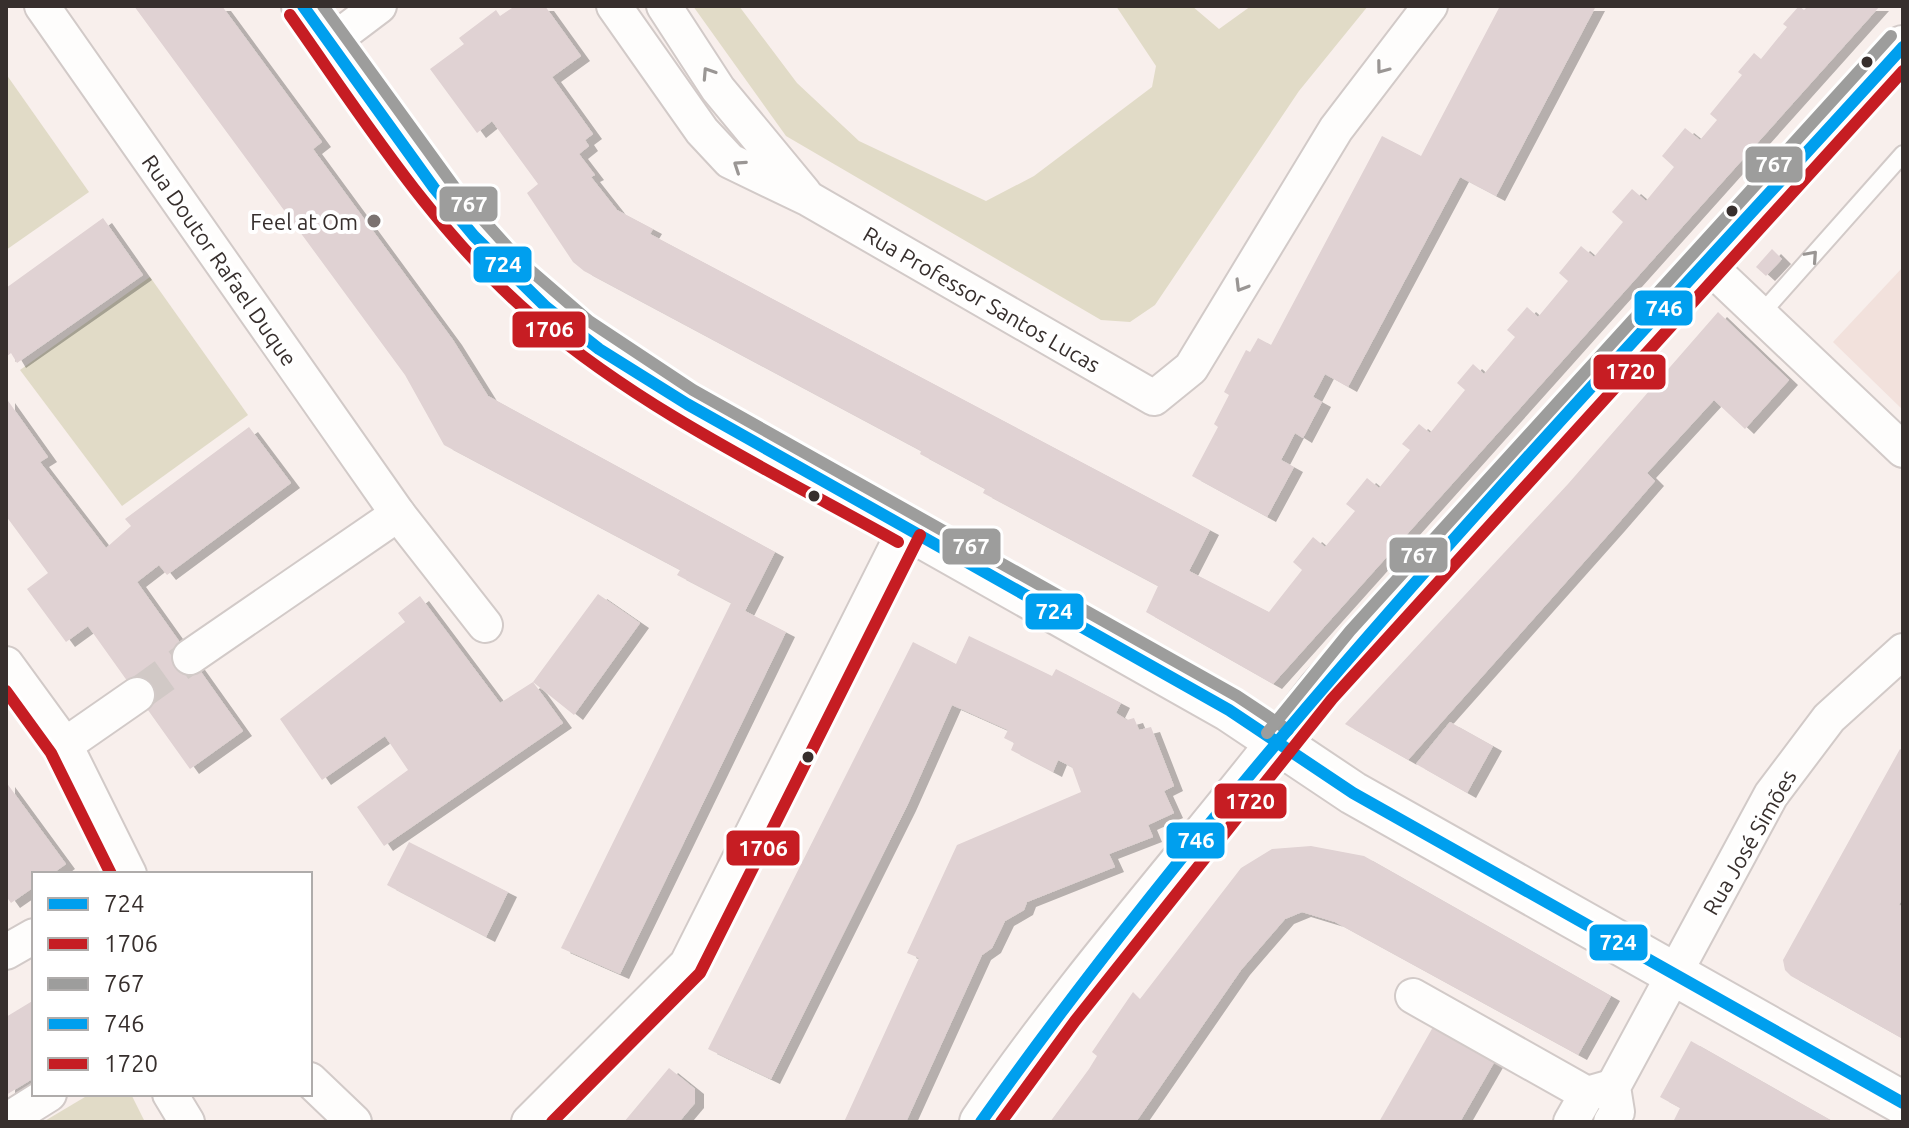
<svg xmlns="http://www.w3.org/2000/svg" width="1909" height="1128" font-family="Ubuntu,sans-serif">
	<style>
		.built { fill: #f2e1dc }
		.green { fill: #e1dbc7 }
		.building { fill: #e0d2d3; filter: url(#shadow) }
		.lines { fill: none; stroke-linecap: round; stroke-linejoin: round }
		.minor-tunnel { stroke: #d1c9c6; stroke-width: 34; stroke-dasharray: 34 17; stroke-linecap: butt }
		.service-casing { stroke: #d2cac8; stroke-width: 20 }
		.minor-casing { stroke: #d2cac8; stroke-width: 38 }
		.tertiary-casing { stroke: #d2cac8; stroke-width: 46 }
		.service { stroke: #fefdfc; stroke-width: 16 }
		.minor { stroke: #fefdfc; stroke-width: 34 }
		.tertiary { stroke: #fefdfc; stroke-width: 42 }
		.bus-1-casing { stroke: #fff; stroke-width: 18 }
		.bus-2-casing { stroke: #fff; stroke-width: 18 }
		.bus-3-casing { stroke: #fff; stroke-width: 18 }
		.bus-4-casing { stroke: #fff; stroke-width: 18 }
		.bus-5-casing { stroke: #fff; stroke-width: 18 }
		.bus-1 { stroke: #009fee; stroke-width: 12 }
		.bus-2 { stroke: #c61d23; stroke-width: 12 }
		.bus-3 { stroke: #9d9d9c; stroke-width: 12 }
		.bus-4 { stroke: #009fee; stroke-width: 12 }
		.bus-5 { stroke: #c61d23; stroke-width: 12 }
		.oneway { stroke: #9a9694 }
		.bus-dot { fill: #372f2d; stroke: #fff; stroke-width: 3 }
		.poi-dot { fill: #7b7270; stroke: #fff; stroke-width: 3 }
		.labels { text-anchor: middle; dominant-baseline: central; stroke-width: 8; stroke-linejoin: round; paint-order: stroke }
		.poi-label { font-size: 22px; fill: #372f2d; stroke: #fff; text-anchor: end }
		.street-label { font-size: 22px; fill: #372f2d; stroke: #fff }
		.line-badge { stroke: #fff; stroke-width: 3 }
		.badge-label { font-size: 22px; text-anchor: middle; font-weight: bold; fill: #fff }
	</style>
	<defs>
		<filter id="shadow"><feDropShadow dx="9" dy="5" stdDeviation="0" flood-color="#0004"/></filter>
	</defs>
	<rect width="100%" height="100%" fill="#f8efec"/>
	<polygon class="built" points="1903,267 1903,410 1833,342"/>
	<g class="green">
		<polygon points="693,6 739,6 797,83 859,141 986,201 1034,176 1152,87 1156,66 1116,6 1192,6 1219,29 1251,6 1368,6 1299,91 1155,305 1130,322 1101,320 786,136"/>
		<polygon points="6,74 89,192 6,250"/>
		<polygon points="150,277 248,415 122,506 20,370"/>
		<polygon points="90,1094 131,1094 145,1122 43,1122"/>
	</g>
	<g class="building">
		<polygon points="134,6 222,6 322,142 313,149 453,340 488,396 775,552 745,611 786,632 620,974 561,948 731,603 677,575 680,570 444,445 405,375"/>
		<polygon points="515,6 545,6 581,56 552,77 593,134 585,140 589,146 579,154 595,175 591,177 617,210 653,229 650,234 1210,530 1189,571 1269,612 1302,570 1293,562 1313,537 1325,547 1355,511 1346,504 1367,478 1379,488 1410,450 1402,444 1419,424 1430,433 1465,390 1457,383 1473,364 1484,374 1515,337 1507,330 1527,307 1538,317 1568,281 1559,273 1581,246 1594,257 1623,222 1612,212 1632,189 1646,201 1674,167 1662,156 1685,128 1700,140 1717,120 1710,114 1742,75 1738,72 1754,53 1761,59 1787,27 1783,24 1799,6 1804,10 1808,6 1880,6 1273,684 1146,612 1158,586 983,493 985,489 920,454 921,451 584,271 573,262 527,193 538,184 492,121 477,133 430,69 464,44 459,38 496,10 500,16"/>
		<polygon points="1500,6 1596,6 1496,196 1460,177 1348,387 1325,374 1313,397 1322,402 1303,438 1295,433 1281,460 1294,467 1267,517 1192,476 1218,427 1214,424 1229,395 1224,392 1246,350 1250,352 1258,338 1271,345 1382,136 1421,156"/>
		<polygon points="103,218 143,275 17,363 11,353 6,357 6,288"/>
		<polygon points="1772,249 1782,259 1766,276 1756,267"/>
		<polygon points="1718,312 1789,380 1745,429 1714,400 1647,473 1655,481 1616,526 1408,760 1345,724 1568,484"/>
		<polygon points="6,398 48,457 40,462 106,548 131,526 125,519 249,427 291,483 167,575 159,565 137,582 243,731 190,769 88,626 66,642 27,589 48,573 6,516"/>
		<polygon points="598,594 640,623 574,715 533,682 563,723 384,846 357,807 408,770 385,736 322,780 280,719 405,622 398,613 420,596 500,703 533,682"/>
		<polygon points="969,636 1052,676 1056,669 1121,703 1116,713 1127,720 1134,718 1139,730 1151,727 1174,786 1164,791 1174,813 1148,825 1153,837 1109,854 1115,867 1027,902 1024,910 1005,921 992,948 982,955 906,1122 844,1122 919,958 907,953 957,845 1081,792 1072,767 1058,760 1053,772 1011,750 1014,743 1004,738 1008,730 952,705 907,806 771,1079 708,1049 913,642 956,664"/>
		<polygon points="1450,722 1493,746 1467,793 1416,764"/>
		<polygon points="1900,749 1903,751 1903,897 1899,905 1903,907 1903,1039 1791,976 1785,970 1783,960"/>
		<polygon points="6,782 66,864 52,874 34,874 34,887 11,903 6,896"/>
		<polygon points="409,842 508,892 486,937 387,885"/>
		<polygon points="1311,846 1364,856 1611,996 1578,1055 1335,922 1302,912 1285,919 1241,970 1136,1122 1050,1122 1089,1069 1097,1056 1092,1052 1133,992 1140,999 1241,868 1272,849"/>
		<polygon points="34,1000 34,1078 6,1095 6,1017"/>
		<polygon points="1433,1027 1495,1061 1460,1122 1379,1122"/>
		<polygon points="1691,1041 1793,1099 1834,1122 1673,1122 1680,1108 1660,1097"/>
		<polygon points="669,1068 695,1089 695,1103 679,1122 624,1122"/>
	</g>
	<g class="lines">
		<polyline class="minor-tunnel" points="137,695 190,657"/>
		<defs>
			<polyline id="service" points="1760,315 1903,154"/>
			<g id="minor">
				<polyline points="42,6 398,514 485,625"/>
				<polyline points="614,6 702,131 730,161 809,199 1154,398 1191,368 1336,129 1430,6"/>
				<polyline points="664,6 718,89 804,193"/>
				<polyline points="330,43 379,6"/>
				<polyline points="1706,263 1903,450"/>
				<polyline points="190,657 398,514"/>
				<polyline points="6,664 65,745 129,874"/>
				<polyline points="65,745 137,695"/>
				<polyline points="6,952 34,936"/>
				<polyline points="1413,996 1587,1094"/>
				<polyline points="310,1080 354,1122"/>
				<polyline points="170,1094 187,1122"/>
				<polyline points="6,1121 49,1094"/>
				<polyline points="529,1122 687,964 906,528"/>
				<polyline points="1571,1122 1587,1094 1608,1088"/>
				<polyline points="1611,1122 1617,1112 1613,1087 1771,795 1829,718 1903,651"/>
			</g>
			<g id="tertiary">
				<polyline points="303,6 434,188 474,236 546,307 599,349 687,404 1229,710 1353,793 1903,1103"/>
				<path d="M981,1122C1085,970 1209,835 1320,689L1903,47"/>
			</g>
		</defs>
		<use href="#service" class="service-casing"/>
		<use href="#minor" class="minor-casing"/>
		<use href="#tertiary" class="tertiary-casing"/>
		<use href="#service" class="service"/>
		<use href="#minor" class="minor"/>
		<use href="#tertiary" class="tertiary"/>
		<defs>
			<polyline id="bus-1" points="303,6 434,188 474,236 546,307 599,349 687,404 1229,710 1353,793 1903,1103"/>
			<g id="bus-2">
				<path d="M290,15C365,121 437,236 537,320C646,412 775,473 898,542"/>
				<polyline points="6,691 51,753 111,874"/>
				<polyline points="552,1122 700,973 920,535"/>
			</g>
			<g id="bus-3">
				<polyline points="323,6 458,192 522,263 589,321 693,390 1237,696 1288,730"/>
				<polyline points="1267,733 1350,631 1891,36"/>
			</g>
			<path id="bus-4" d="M981,1122C1254,737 1586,396 1903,47"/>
			<polyline id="bus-5" points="1001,1122 1075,1021 1332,699 1903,71"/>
		</defs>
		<use href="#bus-1" class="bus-1-casing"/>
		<use href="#bus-2" class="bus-2-casing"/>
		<use href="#bus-3" class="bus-3-casing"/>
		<use href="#bus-4" class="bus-4-casing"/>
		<use href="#bus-5" class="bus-5-casing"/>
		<use href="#bus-1" class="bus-1"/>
		<use href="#bus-2" class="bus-2"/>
		<use href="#bus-3" class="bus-3"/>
		<use href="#bus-4" class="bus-4"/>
		<use href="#bus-5" class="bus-5"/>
	</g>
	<defs><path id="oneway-chevron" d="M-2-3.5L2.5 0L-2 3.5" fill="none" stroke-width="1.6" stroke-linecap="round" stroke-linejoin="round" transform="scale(2)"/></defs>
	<g class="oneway">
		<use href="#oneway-chevron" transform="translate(1382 68) rotate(127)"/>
		<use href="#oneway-chevron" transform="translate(708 73) rotate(-123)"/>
		<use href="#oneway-chevron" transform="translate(739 166) rotate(-146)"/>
		<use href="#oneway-chevron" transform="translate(1812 256) rotate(-48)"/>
		<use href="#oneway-chevron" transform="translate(1241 286) rotate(121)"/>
	</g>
	<g class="bus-dot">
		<circle cx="1867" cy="62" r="7"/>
		<circle cx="1732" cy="211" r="7"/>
		<circle cx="814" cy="496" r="7"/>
		<circle cx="808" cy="757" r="7"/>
	</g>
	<circle class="poi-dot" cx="374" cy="221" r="8"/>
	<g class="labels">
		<g class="poi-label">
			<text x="358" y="221">Feel at Om</text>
		</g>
		<g class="street-label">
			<text transform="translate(220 260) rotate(55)">Rua Doutor Rafael Duque</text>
			<text transform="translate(982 299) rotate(30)">Rua Professor Santos Lucas</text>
			<text transform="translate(1749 842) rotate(-60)">Rua José Simões</text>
		</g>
	</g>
	<g class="line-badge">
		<rect x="1744" y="145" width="60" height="39" rx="8" fill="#9d9d9c"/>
		<rect x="438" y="185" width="61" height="38" rx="8" fill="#9d9d9c"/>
		<rect x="472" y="245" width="61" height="39" rx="8" fill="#009fee"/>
		<rect x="1633" y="289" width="61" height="38" rx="8" fill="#009fee"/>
		<rect x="511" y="310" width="76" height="39" rx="8" fill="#c61d23"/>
		<rect x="1592" y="353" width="75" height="38" rx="8" fill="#c61d23"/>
		<rect x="941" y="527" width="61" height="39" rx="8" fill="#9d9d9c"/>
		<rect x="1388" y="536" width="61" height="38" rx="8" fill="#9d9d9c"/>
		<rect x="1024" y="592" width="61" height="39" rx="8" fill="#009fee"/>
		<rect x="1213" y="782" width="75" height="38" rx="8" fill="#c61d23"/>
		<rect x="1165" y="821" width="61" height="39" rx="8" fill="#009fee"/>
		<rect x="725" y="829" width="76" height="38" rx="8" fill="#c61d23"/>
		<rect x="1588" y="923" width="61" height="39" rx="8" fill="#009fee"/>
	</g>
	<g class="badge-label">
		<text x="1774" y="172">767</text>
		<text x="469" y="212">767</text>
		<text x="503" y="272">724</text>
		<text x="1664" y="316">746</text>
		<text x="549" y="337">1706</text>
		<text x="1630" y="379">1720</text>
		<text x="971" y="554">767</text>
		<text x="1419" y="563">767</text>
		<text x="1054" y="619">724</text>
		<text x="1250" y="809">1720</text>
		<text x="1196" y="848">746</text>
		<text x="763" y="856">1706</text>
		<text x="1618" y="950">724</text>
	</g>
	<rect width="1909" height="1128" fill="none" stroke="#372f2d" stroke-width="16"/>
	<rect x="32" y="872" width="280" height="224" fill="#ffffff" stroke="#afacab" stroke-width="2"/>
	<rect x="48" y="898" width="40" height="12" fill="#009fee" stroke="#afacab" stroke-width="2"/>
	<text x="104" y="912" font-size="24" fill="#372f2d">724</text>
	<rect x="48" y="938" width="40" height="12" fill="#c61d23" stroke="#afacab" stroke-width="2"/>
	<text x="104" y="952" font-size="24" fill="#372f2d">1706</text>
	<rect x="48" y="978" width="40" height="12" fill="#9d9d9c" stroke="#afacab" stroke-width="2"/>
	<text x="104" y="992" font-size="24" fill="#372f2d">767</text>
	<rect x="48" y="1018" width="40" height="12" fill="#009fee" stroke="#afacab" stroke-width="2"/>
	<text x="104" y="1032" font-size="24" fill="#372f2d">746</text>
	<rect x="48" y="1058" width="40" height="12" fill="#c61d23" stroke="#afacab" stroke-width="2"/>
	<text x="104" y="1072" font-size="24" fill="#372f2d">1720</text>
</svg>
